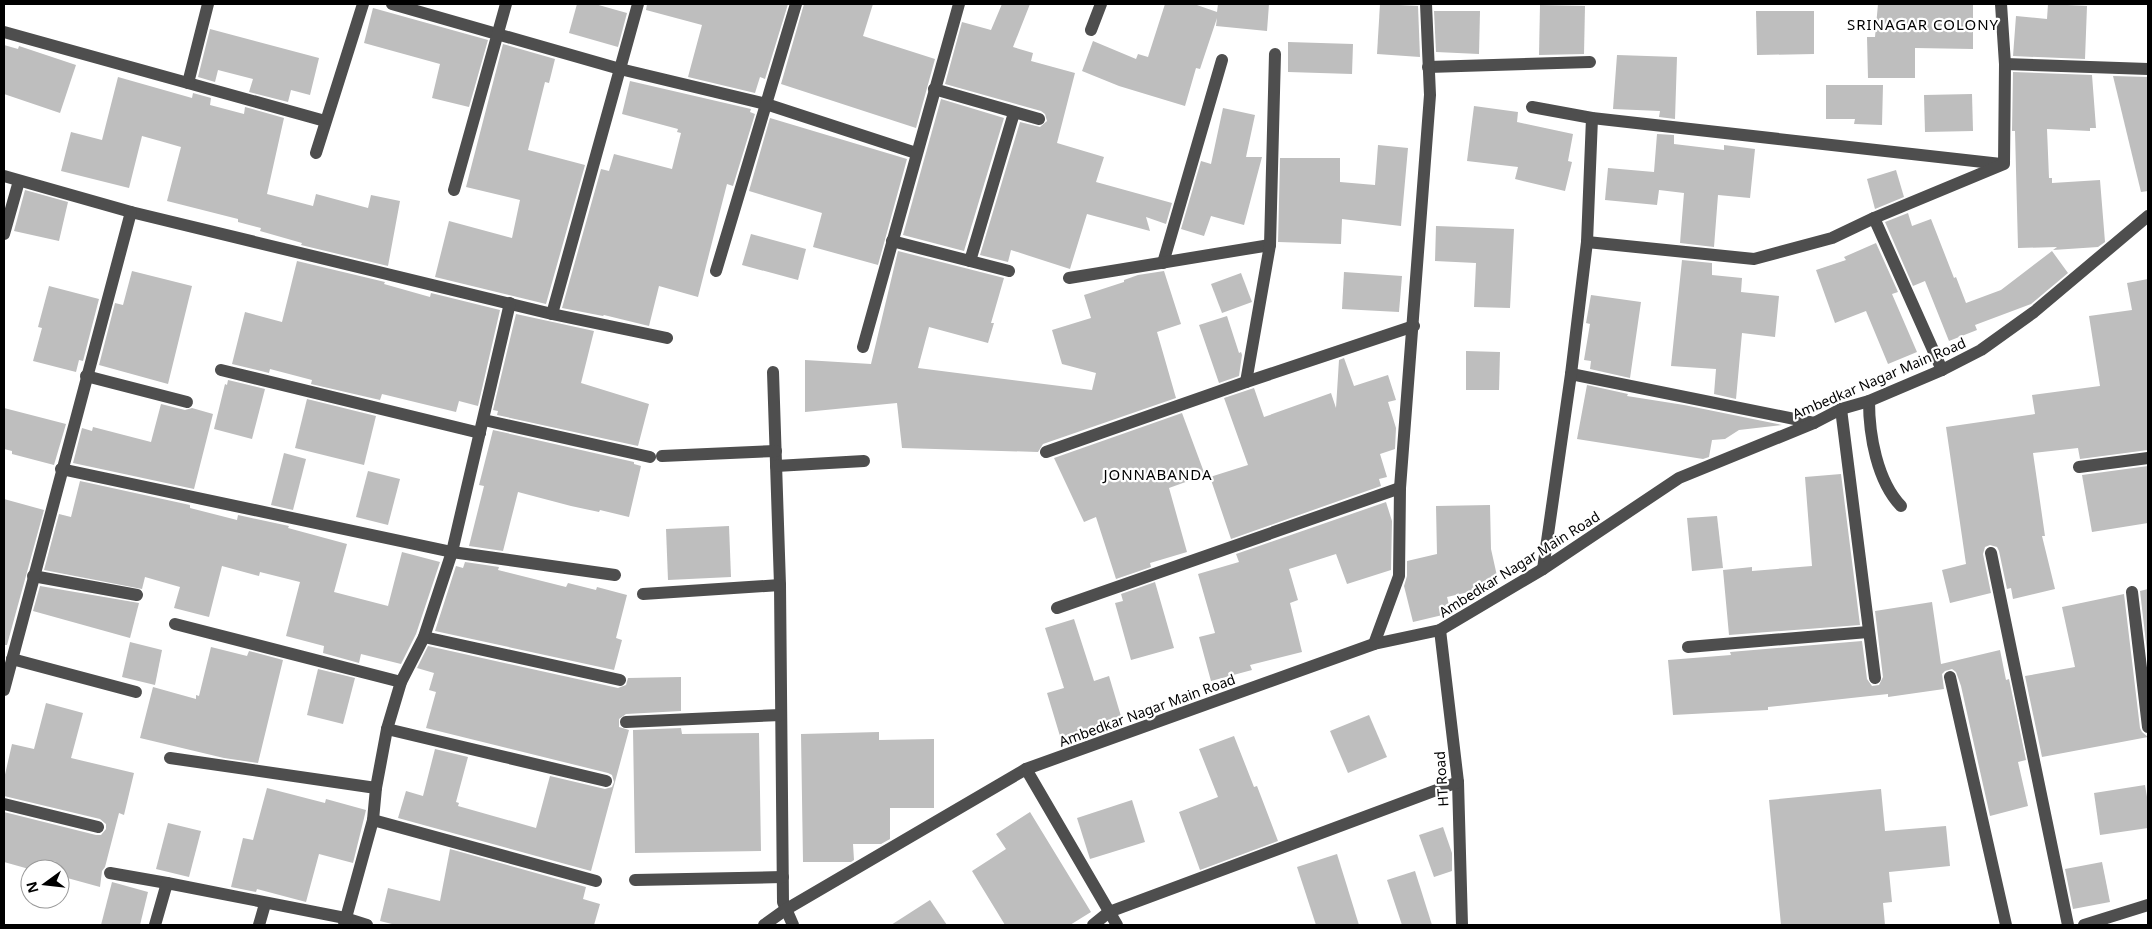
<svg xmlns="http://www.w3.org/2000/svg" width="2152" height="929" font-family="'Noto Sans',sans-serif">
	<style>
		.building { fill: #bebebe }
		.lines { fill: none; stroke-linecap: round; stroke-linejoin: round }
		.minor { stroke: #4e4e4e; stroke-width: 12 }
		.labels { text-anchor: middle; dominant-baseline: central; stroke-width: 4.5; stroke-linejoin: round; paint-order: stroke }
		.street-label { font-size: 14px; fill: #000; stroke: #fff }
		.neighbourhood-label { font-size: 15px; letter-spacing: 1px; fill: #000; stroke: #fff }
	</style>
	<rect width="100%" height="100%" fill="#fff"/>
	<g class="building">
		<polygon points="577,4 595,4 627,13 618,47 569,33"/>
		<polygon points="647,4 788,4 765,79 760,77 755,93 688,77 702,25 646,10"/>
		<polygon points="804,4 873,4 863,36 935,59 916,128 781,84"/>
		<polygon points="1002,4 1030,4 1013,47 1033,53 1031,61 1075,73 1057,143 1104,157 1096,182 1172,203 1166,224 1146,217 1150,231 1087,214 1070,269 1011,250 1008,262 980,255 1020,122 1040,127 1047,121 1045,114 1041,111 945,84 962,22 991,30"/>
		<polygon points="1165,4 1194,4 1217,12 1218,4 1269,4 1267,31 1216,26 1217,18 1200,69 1196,68 1185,106 1119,86 1082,71 1093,41 1136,59 1138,54 1148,57"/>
		<polygon points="1380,4 1418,6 1420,57 1377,54"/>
		<polygon points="1878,4 1973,4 1973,49 1915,48 1915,78 1868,78 1867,37 1875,37"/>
		<polygon points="2048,4 2087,6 2085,59 2013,56 2016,16 2047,19"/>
		<polygon points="1540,5 1585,6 1584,54 1539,55"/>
		<polygon points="373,8 488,40 469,107 432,98 440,64 364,43"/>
		<polygon points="1434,11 1480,11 1479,54 1436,52"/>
		<polygon points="1756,11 1814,11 1814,54 1757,55"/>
		<polygon points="210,29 319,58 310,95 291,90 288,102 249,92 253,79 218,70 215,82 198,77"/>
		<polygon points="1288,42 1353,44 1352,74 1288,72"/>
		<polygon points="503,44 555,59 549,83 545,82 528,150 585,165 546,304 435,277 449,221 512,238 520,200 466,187"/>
		<polygon points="4,45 18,49 19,46 76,65 60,113 4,94"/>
		<polygon points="1617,55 1677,57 1675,119 1659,117 1660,111 1613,109"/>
		<polygon points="2013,72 2092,75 2096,128 2090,128 2090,131 2047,129 2049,178 2052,178 2052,183 2100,180 2105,242 2098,247 2053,250 2057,247 2018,248 2015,131 2012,131"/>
		<polygon points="2113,76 2148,77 2148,191 2141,192"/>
		<polygon points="118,77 192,98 193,93 211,98 210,105 244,114 245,107 284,118 267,194 313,206 316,194 368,208 371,195 400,201 388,266 301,245 302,243 260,231 261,228 238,222 238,219 167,201 181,147 160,141 142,136 129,188 61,171 71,132 102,140"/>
		<polygon points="630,81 751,109 750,112 755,114 733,186 727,184 698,297 659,286 649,326 604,315 603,316 562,308 601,169 609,171 614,154 672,169 681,133 677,132 678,129 622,114"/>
		<polygon points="1826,85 1883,85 1882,125 1854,124 1855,119 1826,119"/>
		<polygon points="1972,94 1973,131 1925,132 1924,95"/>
		<polygon points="941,99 1004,118 964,251 903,235"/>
		<polygon points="1474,106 1518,112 1517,122 1573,134 1568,161 1572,162 1565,191 1515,179 1518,167 1467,161"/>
		<polygon points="1223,108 1255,115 1246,157 1262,157 1244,225 1211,216 1204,236 1181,229 1201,161 1211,164"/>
		<polygon points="770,118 907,159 878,265 813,247 822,213 749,191"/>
		<polygon points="1657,134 1674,135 1674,144 1724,150 1724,145 1755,149 1750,198 1718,195 1714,247 1680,243 1684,193 1659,190 1657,205 1605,200 1608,168 1654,172"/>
		<polygon points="1378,145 1408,148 1401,226 1342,219 1341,244 1278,242 1280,158 1340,158 1340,182 1375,185"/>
		<polygon points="1896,170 1904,197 1875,209 1867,179"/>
		<polygon points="25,190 68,202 59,241 14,231"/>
		<polygon points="1908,213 1912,226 1931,219 1954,278 1956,277 1966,303 2001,290 2052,251 2068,273 2031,304 1975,325 1977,330 1949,341 1925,281 1913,286 1885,222"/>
		<polygon points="1436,226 1514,229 1510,308 1474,307 1476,263 1435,261"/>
		<polygon points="751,234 806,249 798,280 742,265"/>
		<polygon points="1876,243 1898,292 1892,294 1917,352 1888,364 1866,311 1835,323 1816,270 1846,260 1844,257"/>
		<polygon points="898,251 1004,278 991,323 994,323 988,343 929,327 918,368 1092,390 1096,373 1062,364 1052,330 1091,318 1084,295 1124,282 1124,280 1138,275 1164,271 1181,324 1157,332 1176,398 1043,444 1038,452 902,448 897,403 805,412 805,360 871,364"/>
		<polygon points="1682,260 1712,263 1712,275 1742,278 1741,292 1779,296 1775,337 1742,333 1736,399 1714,394 1716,369 1671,366"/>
		<polygon points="297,261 385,282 384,284 430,297 431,293 500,310 478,406 459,401 456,412 382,394 380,400 311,384 312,380 270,369 269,373 232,364 245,312 282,322"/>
		<polygon points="132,271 192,286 168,384 99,365 115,303 123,305"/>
		<polygon points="1344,272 1402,276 1399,312 1342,309"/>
		<polygon points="1241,273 1252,302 1222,313 1211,284"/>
		<polygon points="2148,279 2148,450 2080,459 2078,448 2033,453 2045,536 2042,536 2055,589 2013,599 2011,588 2007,589 1999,551 1997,547 1990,545 1985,547 1983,554 1991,593 1950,603 1942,570 1966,564 1946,427 2035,414 2032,395 2100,386 2089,316 2132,310 2127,283"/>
		<polygon points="49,286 99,299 83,361 79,360 76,372 33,361 42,328 38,327"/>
		<polygon points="1591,295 1641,302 1630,378 1590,369 1591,361 1584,360 1590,324 1586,323"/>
		<polygon points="516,314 594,331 581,383 649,404 638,446 497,415 498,411 493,410"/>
		<polygon points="1227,316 1239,353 1241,352 1242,355 1239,376 1219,383 1199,325"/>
		<polygon points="1466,351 1500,352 1499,390 1466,390"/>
		<polygon points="1344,358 1354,386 1388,375 1396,400 1388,402 1396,428 1395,449 1380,454 1387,477 1379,479 1381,486 1231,539 1210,477 1248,465 1224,398 1254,388 1264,417 1331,393 1336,408 1339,360"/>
		<polygon points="228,380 265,389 252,439 214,429 225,384 227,385"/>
		<polygon points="1587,385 1628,394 1627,396 1684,405 1782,425 1739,430 1725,439 1712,440 1709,457 1703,459 1577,439"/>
		<polygon points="307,399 376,416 364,465 295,448"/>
		<polygon points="161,404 185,410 192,408 213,414 194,489 73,463 82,428 92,431 93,427 151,442"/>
		<polygon points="4,408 66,424 54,465 12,454 12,451 4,449"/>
		<polygon points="1182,413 1205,475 1169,488 1187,552 1150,563 1151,567 1116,579 1096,517 1084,522 1054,458"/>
		<polygon points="493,430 634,462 634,464 641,466 629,517 600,510 599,512 571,506 518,492 503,551 469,546 484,486 479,485"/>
		<polygon points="284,453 306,459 293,510 271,505"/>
		<polygon points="2148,466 2148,523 2092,532 2082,475"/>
		<polygon points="368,471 400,479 388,525 356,517"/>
		<polygon points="1841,474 1860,625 1729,635 1723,570 1752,567 1752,571 1812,566 1805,477"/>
		<polygon points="80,481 190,505 190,508 237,520 238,515 289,526 288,528 347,544 334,592 388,606 402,552 440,562 416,634 401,664 361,654 359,663 323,653 324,646 286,636 300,582 260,572 259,576 222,566 209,617 174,608 180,587 145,577 142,589 44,570 59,514 71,517"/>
		<polygon points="4,499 44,510 7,645 4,645"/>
		<polygon points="1386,502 1392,521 1391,570 1347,584 1336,554 1289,569 1298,600 1290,603 1302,652 1250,665 1252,670 1211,681 1199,637 1215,633 1198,574 1239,562 1236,554"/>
		<polygon points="1490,505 1491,549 1499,585 1447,597 1451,613 1413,622 1404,586 1407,576 1407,561 1437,554 1436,506"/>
		<polygon points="1717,516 1723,568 1692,571 1687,518"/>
		<polygon points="729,526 731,577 668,580 666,529"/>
		<polygon points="465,562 499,567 498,570 566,587 568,583 596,590 597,587 627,595 616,638 622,640 614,670 435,631 456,566 463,568"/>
		<polygon points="1155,582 1174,648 1131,660 1115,603 1123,601 1121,594"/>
		<polygon points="40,586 139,603 130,638 33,611"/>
		<polygon points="2148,589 2148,660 2140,591"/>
		<polygon points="2124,594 2140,728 2142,732 2148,737 2042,757 2025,676 2075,667 2062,607"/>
		<polygon points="1932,602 1941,664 2000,650 2006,680 2009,679 2026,760 2018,762 2028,806 1990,816 1961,686 1956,672 1952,669 1945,671 1942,674 1944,689 1888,697 1888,694 1768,707 1768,710 1673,715 1668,660 1731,655 1730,652 1862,641 1867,679 1872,686 1879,685 1883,677 1875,611"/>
		<polygon points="1074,619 1094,681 1109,676 1123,723 1095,732 1096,735 1063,746 1047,693 1064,688 1045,628"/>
		<polygon points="130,642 162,650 155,685 122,677"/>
		<polygon points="428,646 618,688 626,685 628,678 681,677 681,711 626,714 619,719 619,727 629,730 591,871 398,818 406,791 423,796 435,749 468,757 456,802 459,803 458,806 536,828 550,776 605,789 612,787 614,782 612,775 608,773 426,728 436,692 429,690 434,673 417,668"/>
		<polygon points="211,647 247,656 249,651 283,660 258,763 224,758 140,738 153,687 196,699 196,695 199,696"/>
		<polygon points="318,669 355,678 343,724 307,715"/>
		<polygon points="46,703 83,713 71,758 134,773 124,815 119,813 105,867 102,871 100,887 60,876 60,869 29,869 4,862 4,812 96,835 101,835 106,829 106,824 100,819 4,796 4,779 12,744 34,749"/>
		<polygon points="1369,715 1387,757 1348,773 1330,731"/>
		<polygon points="681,728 682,734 759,733 761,851 635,853 633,730"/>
		<polygon points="879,732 879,740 934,739 934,808 890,808 890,839 881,844 853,844 854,860 851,862 803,862 801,734"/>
		<polygon points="1234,736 1254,787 1257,786 1278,841 1200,870 1179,812 1218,797 1199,749"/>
		<polygon points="2145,785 2148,803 2148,828 2100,835 2094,793"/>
		<polygon points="267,788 325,803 326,799 366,810 353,863 319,854 306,902 257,889 256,892 231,887 243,838 253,840"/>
		<polygon points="1881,789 1885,831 1946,826 1950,866 1889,872 1892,902 1883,903 1885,925 1781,925 1769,800"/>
		<polygon points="1132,800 1145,842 1090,859 1077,818"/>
		<polygon points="1030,812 1091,912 1070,925 1005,925 972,871 1006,849 996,834"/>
		<polygon points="168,823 201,831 189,877 156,869"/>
		<polygon points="1443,827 1452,853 1452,871 1434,877 1419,835"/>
		<polygon points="450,849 586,887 583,899 600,904 594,925 396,925 380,921 388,888 440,901"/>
		<polygon points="1337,854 1359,925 1316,925 1297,867"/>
		<polygon points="2102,862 2110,902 2073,909 2065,869"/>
		<polygon points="1415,871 1432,925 1402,925 1387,880"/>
		<polygon points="112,882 148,892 140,925 101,925"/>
		<polygon points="930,900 947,925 891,925"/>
	</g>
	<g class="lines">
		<g class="minor">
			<polyline points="392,4 620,69 766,104 916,153"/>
			<polyline points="1091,30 1101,4"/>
			<polyline points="4,32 325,121"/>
			<polyline points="2005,64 2148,69"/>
			<polyline points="1428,67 1590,62"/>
			<polyline points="188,83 208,4"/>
			<polyline points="934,89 1039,119"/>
			<polyline points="1532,107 1592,118 2001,164"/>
			<polyline points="316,153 363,4"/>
			<polyline points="4,176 131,212 552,314 667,338"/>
			<polyline points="454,190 506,4"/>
			<polyline points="1874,218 1942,370"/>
			<polyline points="4,234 19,181"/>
			<polyline points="892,241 970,261 1014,113"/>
			<polyline points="1587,242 1754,259 1832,238 1874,218 2004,164 2005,64 2001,4"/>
			<polyline points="970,261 1009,271"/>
			<polyline points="1163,263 1222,60"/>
			<polyline points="716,271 796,4"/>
			<polyline points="1069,278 1270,245"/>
			<polyline points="552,314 638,4"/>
			<polyline points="863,347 959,4"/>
			<polyline points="221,370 480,433"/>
			<polyline points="773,372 780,585 783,902 793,925"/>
			<polyline points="1571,374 1814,423"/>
			<polyline points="86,376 187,402"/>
			<polyline points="1246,382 1270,245 1275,54"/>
			<path d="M1869,401C1869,435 1877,481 1901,506"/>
			<polyline points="1841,409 1875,678"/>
			<polyline points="484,420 650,457"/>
			<polyline points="1046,452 1246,382 1414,326"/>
			<polyline points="662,456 776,451"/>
			<polyline points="776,466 864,461"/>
			<polyline points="2079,467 2148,458"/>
			<polyline points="61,469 452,552 615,575"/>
			<polyline points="1991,553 2068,925"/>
			<polyline points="1543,569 1571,374 1587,242 1592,118"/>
			<polyline points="33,576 137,595"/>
			<polyline points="2132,592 2148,727"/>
			<polyline points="643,594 780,585"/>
			<polyline points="1057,608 1400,488"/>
			<polyline points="175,624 401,682"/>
			<polyline points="1440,630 1458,782 1462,925"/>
			<polyline points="424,637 620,680"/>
			<polyline points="1374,644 1399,576 1400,488 1430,95 1426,4"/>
			<polyline points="1688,647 1868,632"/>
			<polyline points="12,659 136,692"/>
			<polyline points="1950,677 2006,925"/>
			<polyline points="4,690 131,212"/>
			<polyline points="626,722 781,715"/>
			<polyline points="387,729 606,781"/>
			<polyline points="170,758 376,788"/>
			<polyline points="1026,769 1117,925"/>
			<polyline points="4,804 98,827"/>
			<polyline points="373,820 596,881"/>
			<polyline points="110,873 167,883"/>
			<polyline points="635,880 783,877"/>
			<polyline points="155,925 167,883 345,918 367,925"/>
			<polyline points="259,925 265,904"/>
			<polyline points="344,925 373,820 376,788 387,729 401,682 424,637 452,552 510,303"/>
			<polyline points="764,925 785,910 1026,769 1374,644 1440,630 1543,569 1679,478 1814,423 1841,409 1869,401 1942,370 1981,350 2034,312 2148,216"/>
			<polyline points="1093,925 1109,912 1458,782"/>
			<polyline points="2084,925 2148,905"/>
		</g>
	</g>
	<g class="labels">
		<g class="street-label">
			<text transform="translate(1879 378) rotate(-23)">Ambedkar Nagar Main Road</text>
			<text transform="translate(1519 564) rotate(-32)">Ambedkar Nagar Main Road</text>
			<text transform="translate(1147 710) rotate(-20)">Ambedkar Nagar Main Road</text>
			<text transform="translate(1441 779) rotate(-94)">HT Road</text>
		</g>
		<g class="neighbourhood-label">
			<text x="1923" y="24">SRINAGAR COLONY</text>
			<text x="1158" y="474">JONNABANDA</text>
		</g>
	</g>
	<rect width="2152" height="929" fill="none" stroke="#000000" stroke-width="10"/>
	<g transform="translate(45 884) rotate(255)"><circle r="24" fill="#ffffff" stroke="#999999"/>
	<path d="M0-4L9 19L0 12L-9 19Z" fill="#000000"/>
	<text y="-8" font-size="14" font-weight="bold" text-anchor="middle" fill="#000000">N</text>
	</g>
</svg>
